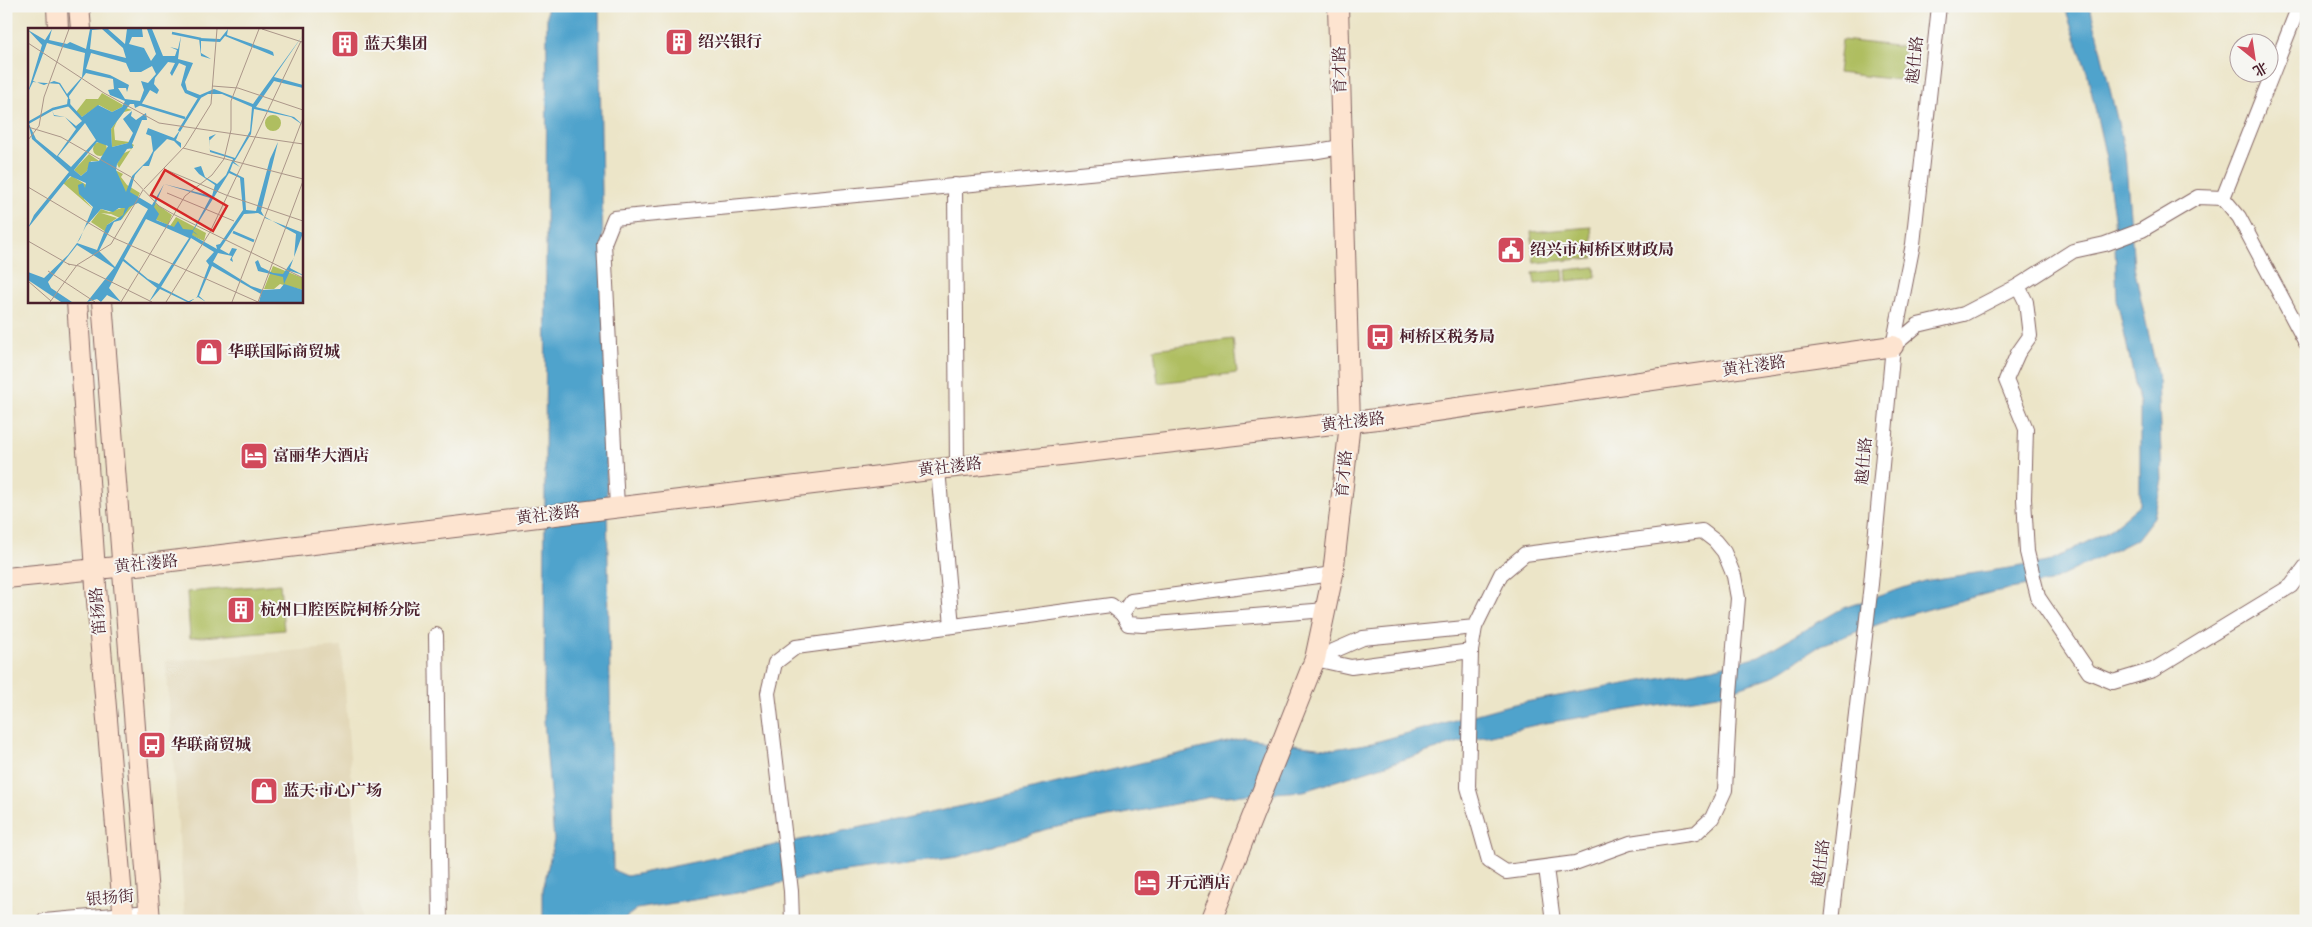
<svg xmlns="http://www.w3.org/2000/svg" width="2312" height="927" font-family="'IM FELL Double Pica','Noto Serif SC',serif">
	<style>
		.built { fill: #e2d7b7 }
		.green { fill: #afbe60; stroke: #7c6e46 }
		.water { fill: #50a3cc; stroke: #4d617c }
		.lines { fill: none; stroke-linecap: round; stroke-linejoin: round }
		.street-casing { stroke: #836462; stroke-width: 16 }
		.secondary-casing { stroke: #836462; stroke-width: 22 }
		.street { stroke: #fff; stroke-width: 14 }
		.secondary { stroke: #fde4d0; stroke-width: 20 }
		.labels { text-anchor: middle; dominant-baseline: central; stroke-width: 4; stroke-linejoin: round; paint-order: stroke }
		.poi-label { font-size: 16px; font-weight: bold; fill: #4a1f2b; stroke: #f6f6f2; text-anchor: start }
		.street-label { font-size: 16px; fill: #4a1f2b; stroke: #f6f6f2 }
		.inset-river { fill: none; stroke: #50a3cc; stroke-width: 2.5 }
		.inset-road { fill: none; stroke: #ab9689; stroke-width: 1 }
		.view { fill: #d62828; fill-opacity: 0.15; stroke: #d62828; stroke-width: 2.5 }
		.inset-edge { fill: none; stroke: #4a1f2b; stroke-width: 2.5 }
	</style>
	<rect width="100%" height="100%" fill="#f6f6f2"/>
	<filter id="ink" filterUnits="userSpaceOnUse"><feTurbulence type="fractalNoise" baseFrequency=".02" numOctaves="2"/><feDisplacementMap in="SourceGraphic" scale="10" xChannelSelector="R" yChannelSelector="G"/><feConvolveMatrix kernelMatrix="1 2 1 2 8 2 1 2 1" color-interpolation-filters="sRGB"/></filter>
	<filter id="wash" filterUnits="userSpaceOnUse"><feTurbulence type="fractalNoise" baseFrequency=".0096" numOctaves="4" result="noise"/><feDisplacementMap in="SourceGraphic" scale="20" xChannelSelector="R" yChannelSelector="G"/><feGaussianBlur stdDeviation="1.12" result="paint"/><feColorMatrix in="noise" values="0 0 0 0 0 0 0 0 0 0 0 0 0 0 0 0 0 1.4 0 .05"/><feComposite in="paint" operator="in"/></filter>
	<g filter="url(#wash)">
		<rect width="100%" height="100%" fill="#ece5c8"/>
		<polygon class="built" points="342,647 362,921 185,921 166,661"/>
		<g class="green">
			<polygon points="1842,40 1904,47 1900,80 1838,73"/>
			<polygon points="1591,227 1594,258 1534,263 1531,232"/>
			<polygon points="1595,267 1596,278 1567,281 1566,270"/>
			<polygon points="1563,270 1564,281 1535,284 1533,273"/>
			<polygon points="1233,339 1237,373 1158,383 1154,349"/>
			<polygon points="280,584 284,630 190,638 187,592"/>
		</g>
		<polygon class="water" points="547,6 599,6 613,870 627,876 958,807 1244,738 1334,749 1372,743 1509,705 1713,668 1759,656 1843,608 1924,581 2048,562 2108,531 2140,505 2140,406 2117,300 2114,217 2106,158 2087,72 2064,6 2090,6 2125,152 2134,267 2158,377 2162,480 2154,517 2137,539 2050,582 1993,592 1896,618 1823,644 1773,676 1718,695 1540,724 1456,743 1304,791 1211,797 1047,829 958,857 808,877 743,892 637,909 621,921 543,921 543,889 554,840 544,720"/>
	</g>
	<g filter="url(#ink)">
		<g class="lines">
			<defs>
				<g id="street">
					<polyline points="955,185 957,466"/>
					<polyline points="2223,198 2299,6"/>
					<polyline points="2306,343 2239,217 2223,198 2198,197 2142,230 2105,244 2073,251 2018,286 2026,302 2030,336 2018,353 2006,380 2026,429 2024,499 2027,552 2038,597 2089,672 2113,682 2153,670 2291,586 2306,566"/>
					<polyline points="1893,346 1918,325 1964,314 2018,286"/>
					<polyline points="938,469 952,626"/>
					<polyline points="617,507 604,243 614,218 1312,152 1341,147"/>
					<polygon points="1702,531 1715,541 1724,552 1734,576 1738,598 1730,694 1725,790 1712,818 1696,833 1630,843 1575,863 1506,872 1489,861 1468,787 1471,651 1475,627 1501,574 1525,554"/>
					<polyline points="1326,610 1143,625 1128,624 1122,614 1131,601 1333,574"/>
					<polyline points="436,635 440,921"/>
					<polyline points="1471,651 1351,667 1315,659 1363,638 1475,627"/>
					<polyline points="1546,868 1553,921"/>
					<polyline points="44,921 149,912"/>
					<polyline points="792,921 791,891 768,693 775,663 796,647 1111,605 1122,614"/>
					<polyline points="1832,921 1871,584 1893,346 1913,244 1939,6"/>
				</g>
				<g id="secondary">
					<polyline points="57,6 58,29"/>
					<polyline points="79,6 81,29"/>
					<polyline points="77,301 97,601 124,921"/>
					<polyline points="102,301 150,921"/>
					<polyline points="6,578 147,564 938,469 1386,418 1893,346"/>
					<polyline points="1211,921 1315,659 1333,574 1350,423 1338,6"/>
				</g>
			</defs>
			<use href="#street" class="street-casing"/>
			<use href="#secondary" class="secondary-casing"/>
			<use href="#street" class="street"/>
			<use href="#secondary" class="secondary"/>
		</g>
	</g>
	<defs>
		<symbol id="building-square" viewBox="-11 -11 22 22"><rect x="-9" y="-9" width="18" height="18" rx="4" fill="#d1495b" stroke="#f6f6f2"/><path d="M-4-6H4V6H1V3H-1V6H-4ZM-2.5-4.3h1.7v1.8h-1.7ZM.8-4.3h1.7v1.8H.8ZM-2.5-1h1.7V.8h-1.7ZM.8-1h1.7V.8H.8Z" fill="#fff"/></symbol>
		<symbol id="civic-square" viewBox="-11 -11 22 22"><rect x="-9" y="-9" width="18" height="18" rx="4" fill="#d1495b" stroke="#f6f6f2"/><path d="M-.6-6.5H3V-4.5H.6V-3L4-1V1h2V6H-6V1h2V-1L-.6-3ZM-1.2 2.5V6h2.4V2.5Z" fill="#fff"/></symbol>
		<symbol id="bus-square" viewBox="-11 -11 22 22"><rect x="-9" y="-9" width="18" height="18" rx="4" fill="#d1495b" stroke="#f6f6f2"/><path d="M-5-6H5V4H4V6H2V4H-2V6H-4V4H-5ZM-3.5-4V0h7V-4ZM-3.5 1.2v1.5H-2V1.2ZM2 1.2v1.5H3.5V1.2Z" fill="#fff"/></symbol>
		<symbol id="shop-square" viewBox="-11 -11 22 22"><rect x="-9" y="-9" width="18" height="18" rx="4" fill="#d1495b" stroke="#f6f6f2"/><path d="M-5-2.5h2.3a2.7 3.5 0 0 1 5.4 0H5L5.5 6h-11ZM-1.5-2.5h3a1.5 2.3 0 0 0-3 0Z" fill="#fff"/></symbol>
		<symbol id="hotel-square" viewBox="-11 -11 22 22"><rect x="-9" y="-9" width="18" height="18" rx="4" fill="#d1495b" stroke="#f6f6f2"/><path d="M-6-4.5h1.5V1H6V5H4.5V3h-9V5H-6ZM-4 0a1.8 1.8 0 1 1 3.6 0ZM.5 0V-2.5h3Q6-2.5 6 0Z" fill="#fff"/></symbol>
	</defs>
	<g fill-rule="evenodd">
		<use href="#building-square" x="663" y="26" width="32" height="32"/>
		<use href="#building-square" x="329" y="28" width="32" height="32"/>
		<use href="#civic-square" x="1495" y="234" width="32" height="32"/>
		<use href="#bus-square" x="1364" y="321" width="32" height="32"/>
		<use href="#shop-square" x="193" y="336" width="32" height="32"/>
		<use href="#hotel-square" x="238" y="440" width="32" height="32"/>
		<use href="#building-square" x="225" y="594" width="32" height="32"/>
		<use href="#bus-square" x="136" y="729" width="32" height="32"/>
		<use href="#shop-square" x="248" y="775" width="32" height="32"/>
		<use href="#hotel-square" x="1131" y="867" width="32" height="32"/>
	</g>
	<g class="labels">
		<g class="poi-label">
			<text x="698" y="42">绍兴银行</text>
			<text x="364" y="44">蓝天集团</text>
			<text x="1530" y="250">绍兴市柯桥区财政局</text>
			<text x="1399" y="337">柯桥区税务局</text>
			<text x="228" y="352">华联国际商贸城</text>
			<text x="273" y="456">富丽华大酒店</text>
			<text x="260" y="610">杭州口腔医院柯桥分院</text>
			<text x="171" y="745">华联商贸城</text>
			<text x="283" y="791">蓝天·市心广场</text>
			<text x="1166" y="883">开元酒店</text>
		</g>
		<g class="street-label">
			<text transform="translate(1915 60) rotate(-84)">越仕路</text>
			<text transform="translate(1340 70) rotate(-91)">育才路</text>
			<text transform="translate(1754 366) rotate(-8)">黄社溇路</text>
			<text transform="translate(1353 422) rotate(-7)">黄社溇路</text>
			<text transform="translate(1864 461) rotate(-85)">越仕路</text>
			<text transform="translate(950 467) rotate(-7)">黄社溇路</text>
			<text transform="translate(1344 474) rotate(-85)">育才路</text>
			<text transform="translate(548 515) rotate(-7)">黄社溇路</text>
			<text transform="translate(146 564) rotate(-6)">黄社溇路</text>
			<text transform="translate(98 611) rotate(-95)">笛扬路</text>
			<text transform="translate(1821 863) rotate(-83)">越仕路</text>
			<text transform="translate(110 898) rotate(-5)">银扬街</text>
		</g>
	</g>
	<g transform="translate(28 28)">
		<rect width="275" height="275" fill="#ece5c8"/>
		<path d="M74,65L95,77L94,79L84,84L71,77L54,89L48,84L58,71H70ZM98,80L104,82L96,84L89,93L86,100L87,112L101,114L106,117L91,140L89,136L94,126L103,122L100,115L84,119L83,101ZM237 95a8 8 0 1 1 16 0a8 8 0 1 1-16 0ZM65 121a7 7 0 1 1 14 0a7 7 0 1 1-14 0ZM61,126L71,133H63L59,143L53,148L46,142ZM87,142L95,146L93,149L99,157L112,165L109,171L96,163ZM44,148L60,158L56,171L65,181L35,155ZM127,175L144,187L140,197L120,188ZM106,176L94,191L83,186L73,185L89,190L79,197L78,204L63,194L73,181L81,184ZM148,189L178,205L176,213L142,198ZM245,238L275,250V262L252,256L246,261H236Z" fill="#afbe60"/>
		<path d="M24,1L21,12L39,16L42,14L58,21L62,1H80L97,16L99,1H114L115,9H104L101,16L116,20L123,33L128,26L119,1H124L135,28H147L149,22L142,19L150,21L153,8L150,31L165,35L157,54L159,62L172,67L186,61L225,76L275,7L246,49L275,57V60L246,53L228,79L266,89L275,97L263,89L226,81L223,106L206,134L212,139L205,135L202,143L216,150L218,182L228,183L242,131L250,114L233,183L237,190L275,205L262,240L275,247L262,243L256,256L275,262V274H231L233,266L184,238L171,268L178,274L170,269L159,274L132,261L121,274L129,260L95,233L81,260L93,274L79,267L73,274L69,271L59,274L86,240L49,217L20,254L23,260L44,274H33L0,252V244L16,250L40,227L52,211L65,179L51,166L50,157L55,155L57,160L58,155L42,148L0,200L6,187L41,144L4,111L0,94L8,111L29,128L48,101L37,89L26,88L24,82L26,87L37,89L48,98L54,93L39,77L40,70L31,56L5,54L0,64L14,17L0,2L17,12ZM74,1L95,20L98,30L62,21L64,2ZM19,15L57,25L54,49L39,66L32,55L26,53L16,57L5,53ZM63,25L98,35L102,44H113L124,38L128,46L120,55L113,53L116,62L112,73L97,71L90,60H98L99,64L101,57L82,47L58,41ZM140,34L147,35L142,45L144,48L151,35L158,38L153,57L157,65L171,71L180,66H194L224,79L222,103L207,130L182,122L181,113L188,106L181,109L182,124L205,131L198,147L189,156L177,149L173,138L166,140L171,146L187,157L184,168L136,156L124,177L102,164L107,147L115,138H121L126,124L139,111L146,113L153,120V115L148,112L152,102L146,110L120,100L118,106L123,108L125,123L120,132L104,148L98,164L88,142L89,136L99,121L105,120L104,116L114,92H119L118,85L108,92L103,88L104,83L95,91L105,105L100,115L84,119L83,101L102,76H106L107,80L113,77L122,62L129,66L131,62L126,56L127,50ZM58,45L85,51L86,61L80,62L82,67L97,73L94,79L84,84L70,77L54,89L42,76L41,68ZM57,95L68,112L43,139L30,128ZM69,114L80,118L71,133L61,134L59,143L53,148L46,142ZM201,145L212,150L215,182L192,216L188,217L189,221L164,207L165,204L168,206L170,207L165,203ZM136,156L182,170L165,202L155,201L150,193L146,199L128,192L131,186L126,179ZM110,175L120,181L87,239L71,223L86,194L93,192L101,179ZM91,180H97L95,187L79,197L69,222L49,215L58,198L73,181L85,184ZM230,185L268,206L266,230L255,246L245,245L233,239L230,232L227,234L230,243L255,249L256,256L252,261L235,262L223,258L185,234L190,225L204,228L202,232L205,234L204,230L209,221L204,220L201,226L192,221L216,186ZM118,191L161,210L131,256L120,251L96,231ZM163,210L186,224L178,233L181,237L169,269L162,274L133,259ZM200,1L199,7L241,22L245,24L246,28L197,8L192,14L173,13V25L183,31L173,28L171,10L192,11Z" fill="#50a3cc" fill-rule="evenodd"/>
		<path class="inset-river" d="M144,5L173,11M111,76L157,90M0,95L25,81L41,77V71M151,103L172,69M205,204L226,213"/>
		<path class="inset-road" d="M234,1L274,14M0,15L76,65L131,95L275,116M184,58L210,60L275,82M0,99L33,109L103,149L131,178L145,186L275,250M0,112L11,98L16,69L41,1M155,120L275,151M136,141L198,167L275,193M0,159L86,210L230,274M116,161L157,118L183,76L189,1M139,165L206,193M0,213L42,237M40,236L51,238L124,274M20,243L67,274M0,253L23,273M22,274L49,237L83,216L115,162M93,274L157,168L184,147L196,131L203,102V73L231,1M138,274L182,204L273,13M204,274L275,90M230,274L275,153"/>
		<path class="view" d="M137,142L199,178L185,203L123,167Z"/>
		<rect width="275" height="275" class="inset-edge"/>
	</g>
	<rect width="2312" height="927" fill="none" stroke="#f6f6f2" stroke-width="25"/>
	<g transform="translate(2254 58) rotate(150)"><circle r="24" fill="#f6f6f2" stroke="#b1a0a2"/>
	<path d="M0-4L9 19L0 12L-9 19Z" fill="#d1495b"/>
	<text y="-8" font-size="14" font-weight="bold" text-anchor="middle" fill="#4a1f2b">北</text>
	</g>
</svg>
